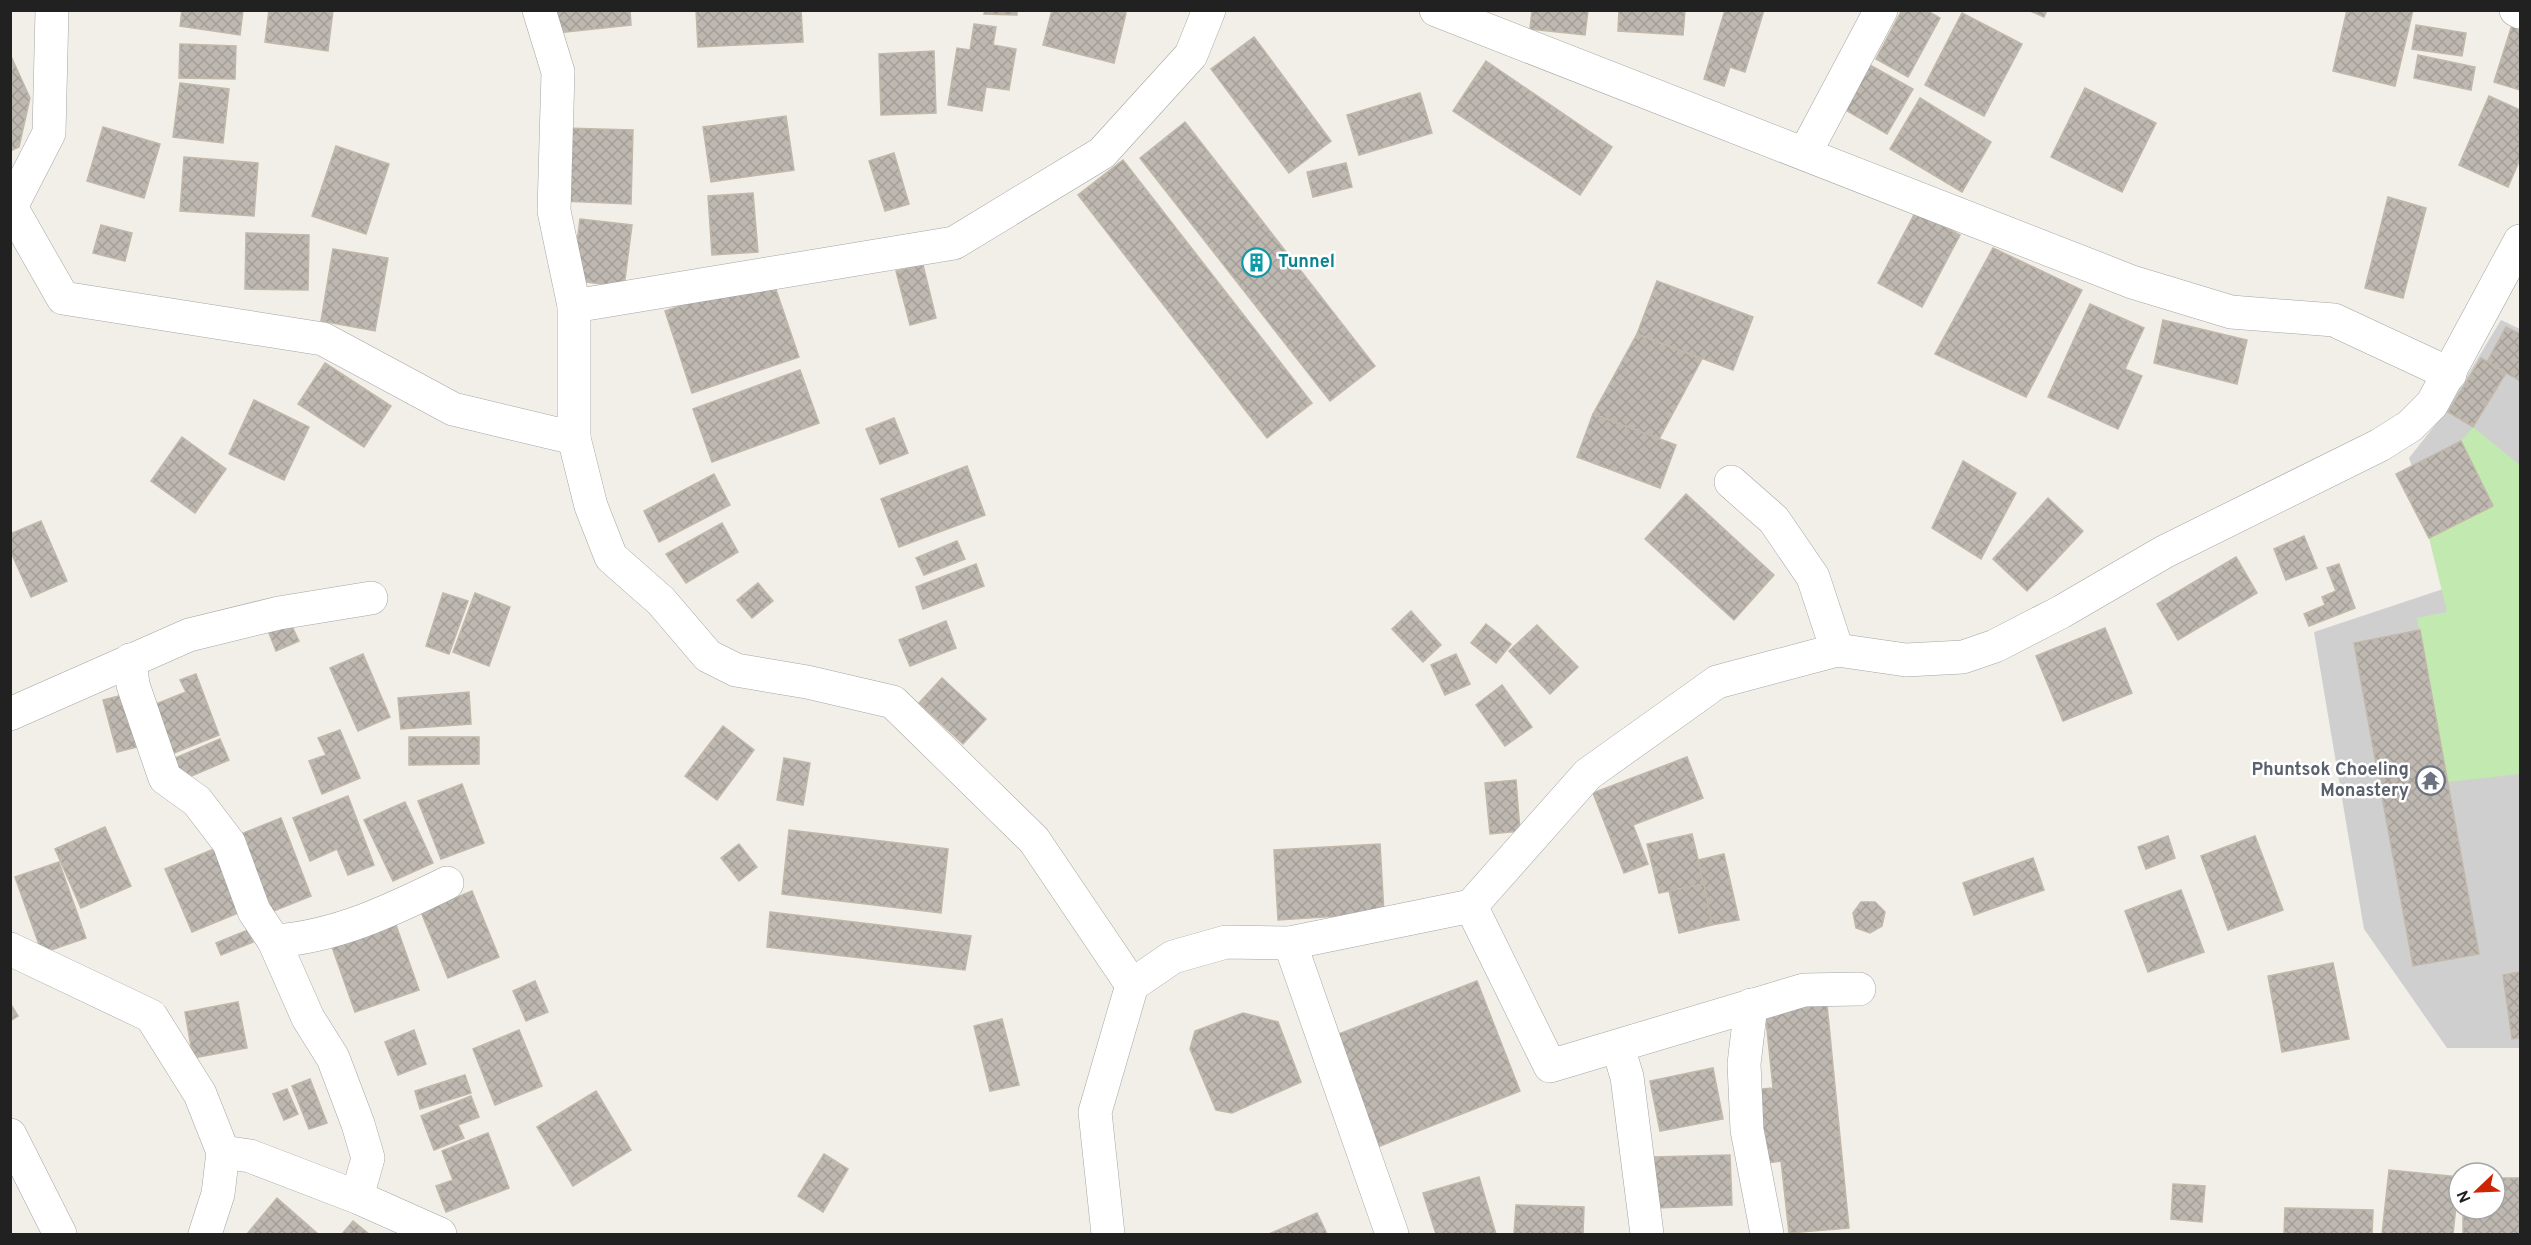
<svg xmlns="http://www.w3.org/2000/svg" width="2531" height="1245" font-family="Overpass,sans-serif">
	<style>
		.religious { fill: #cfcfcf }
		.grass { fill: #c2e9af }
		.building { fill: url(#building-cross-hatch); stroke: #c2b8aa; stroke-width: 1.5 }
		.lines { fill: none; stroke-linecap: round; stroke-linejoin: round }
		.minor-casing { stroke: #a5a5a5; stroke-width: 34 }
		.minor { stroke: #fff; stroke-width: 33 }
		.labels { text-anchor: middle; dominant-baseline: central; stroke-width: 5; stroke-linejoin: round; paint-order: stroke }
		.culture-label { font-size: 18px; font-weight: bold; fill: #0d838f; stroke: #fff; text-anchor: start }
		.worship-label { font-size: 18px; font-weight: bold; fill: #5b616d; stroke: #fff; text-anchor: end }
	</style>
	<defs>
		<pattern id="building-cross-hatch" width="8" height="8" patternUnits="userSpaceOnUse" patternTransform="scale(1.5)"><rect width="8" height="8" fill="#beb8b1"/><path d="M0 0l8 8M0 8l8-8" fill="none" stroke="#a39e98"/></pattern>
	</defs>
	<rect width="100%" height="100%" fill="#f1efe7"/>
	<polygon class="religious" points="2501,320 2520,329 2520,1048 2447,1048 2364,929 2314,632 2455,585 2409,458 2444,414"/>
	<polygon class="grass" points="2473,427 2520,465 2520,774 2448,782 2417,618 2447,612 2429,538 2493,506 2461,441"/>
	<g class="building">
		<polygon points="182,10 243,10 240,35 180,26"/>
		<polygon points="269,10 333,10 328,51 265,42"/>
		<polygon points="555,10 630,10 631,25 557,33"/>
		<polygon points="696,10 801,10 803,42 698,47"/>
		<polygon points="985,10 1017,10 1017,15 984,14"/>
		<polygon points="1052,10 1116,10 1126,13 1114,63 1043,45"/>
		<polygon points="1532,10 1588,10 1585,35 1530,29"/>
		<polygon points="1619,10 1685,10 1683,35 1618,31"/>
		<polygon points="1725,10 1764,10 1745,72 1730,67 1724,86 1704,79"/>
		<polygon points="1902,10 1926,10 1940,18 1908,77 1876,59"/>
		<polygon points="2028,10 2047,10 2044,17"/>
		<polygon points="2347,10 2413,10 2395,86 2333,71"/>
		<polygon points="1962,13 2022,44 1984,116 1925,85"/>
		<polygon points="974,24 996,27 993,45 1016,49 1009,90 986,87 982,111 948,105 957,48 970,50"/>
		<polygon points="2416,25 2466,33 2462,56 2412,49"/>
		<polygon points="2512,25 2520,28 2520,90 2494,82"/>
		<polygon points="1254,37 1331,141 1289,173 1211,69"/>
		<polygon points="180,44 236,46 235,79 179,78"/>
		<polygon points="934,51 936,113 881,115 879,54"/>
		<polygon points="10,54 30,98 19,147 10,151"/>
		<polygon points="2418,55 2475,67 2471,90 2414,78"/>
		<polygon points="1486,61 1612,147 1580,195 1453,111"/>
		<polygon points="1868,64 1913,89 1887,134 1842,108"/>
		<polygon points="180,83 229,89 223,143 173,137"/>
		<polygon points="2085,88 2156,123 2122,192 2051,157"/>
		<polygon points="1420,93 1432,133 1359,155 1347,115"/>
		<polygon points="2489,96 2520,110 2520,159 2508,187 2459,165"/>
		<polygon points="1920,98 1991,142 1962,192 1890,149"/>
		<polygon points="786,116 794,170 711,182 703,127"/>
		<polygon points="1185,122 1375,366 1330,401 1140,158"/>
		<polygon points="103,127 160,144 144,198 87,181"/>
		<polygon points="564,128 633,130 631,204 562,201"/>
		<polygon points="336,146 389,164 366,234 312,216"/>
		<polygon points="894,153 909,204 885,211 869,161"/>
		<polygon points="184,157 258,163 254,216 180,211"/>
		<polygon points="1123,160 1312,403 1267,438 1078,195"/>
		<polygon points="1346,163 1352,187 1313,197 1307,172"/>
		<polygon points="753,193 758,252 712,255 708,196"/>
		<polygon points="2388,197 2426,208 2403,298 2365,288"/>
		<polygon points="1916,211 1960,235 1922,307 1878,283"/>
		<polygon points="580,219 632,225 624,287 572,280"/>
		<polygon points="101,225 132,233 125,261 93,253"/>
		<polygon points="246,233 309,235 308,290 245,289"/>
		<polygon points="1993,248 2082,290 2026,397 1935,354"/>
		<polygon points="333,249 388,258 375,331 321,321"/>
		<polygon points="923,265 936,318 910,325 896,271"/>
		<polygon points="771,275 799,357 692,393 665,311"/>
		<polygon points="1657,281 1753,317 1733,370 1637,334"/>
		<polygon points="2090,304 2144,328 2125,369 2142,376 2118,429 2048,397"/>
		<polygon points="2163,320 2247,340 2237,384 2154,363"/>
		<polygon points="2506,327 2520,334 2520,381 2487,362"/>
		<polygon points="1637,334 1702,359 1659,439 1593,414"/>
		<polygon points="2481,358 2506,373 2473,427 2448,412"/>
		<polygon points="325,363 391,406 364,447 298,404"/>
		<polygon points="800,370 819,423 712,462 693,409"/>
		<polygon points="254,400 309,427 284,480 229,454"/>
		<polygon points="1593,414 1676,445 1660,488 1577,457"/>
		<polygon points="894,418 908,453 880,464 866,429"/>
		<polygon points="182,437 226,469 195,513 151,481"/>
		<polygon points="2461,441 2493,506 2429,538 2396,474"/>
		<polygon points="1963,461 2016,493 1981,559 1932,528"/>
		<polygon points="967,466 985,515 899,547 881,499"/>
		<polygon points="714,474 730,505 659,542 644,511"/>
		<polygon points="1686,494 1774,575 1734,620 1645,539"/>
		<polygon points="2048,498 2083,531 2027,591 1993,559"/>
		<polygon points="41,521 67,581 31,597 10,550 10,534"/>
		<polygon points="722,523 738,552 686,583 666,554"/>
		<polygon points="2304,536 2317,568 2286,580 2274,549"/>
		<polygon points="957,541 965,559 924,575 916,558"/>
		<polygon points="2236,557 2257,593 2178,640 2157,604"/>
		<polygon points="976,564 984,586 923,609 916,587"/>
		<polygon points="2339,564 2355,608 2309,626 2304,614 2325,605 2322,597 2336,591 2327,568"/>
		<polygon points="758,583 773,601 752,618 737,600"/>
		<polygon points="443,593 468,601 449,654 426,646"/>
		<polygon points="475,593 510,607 489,666 453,652"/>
		<polygon points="1411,611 1441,645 1423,662 1392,629"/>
		<polygon points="288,618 299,641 276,651 267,628"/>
		<polygon points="946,621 956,648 910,666 899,640"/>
		<polygon points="1486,624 1511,644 1496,663 1471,643"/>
		<polygon points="1537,625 1578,667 1550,694 1509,651"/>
		<polygon points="2105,628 2132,693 2063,721 2036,656"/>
		<polygon points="2420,630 2479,954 2413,966 2354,643"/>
		<polygon points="363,654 390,717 358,731 330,668"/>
		<polygon points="1456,654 1470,684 1445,695 1431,665"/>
		<polygon points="196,674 219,735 169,755 151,706 186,692 180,680"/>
		<polygon points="942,678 986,719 963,744 919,703"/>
		<polygon points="1502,685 1532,727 1505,746 1476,705"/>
		<polygon points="469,692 471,724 401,729 398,698"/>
		<polygon points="127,694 141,746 117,752 103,700"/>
		<polygon points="723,726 754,750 717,800 685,776"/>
		<polygon points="340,730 360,778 322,794 309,761 326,755 318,738"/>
		<polygon points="409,737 479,737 479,764 409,765"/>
		<polygon points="220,739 229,760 182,780 173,759"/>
		<polygon points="1687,757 1703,798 1633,825 1648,864 1624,873 1593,793"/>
		<polygon points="784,758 810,763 803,805 777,800"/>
		<polygon points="1516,780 1520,831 1490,834 1485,783"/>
		<polygon points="462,784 484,843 441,859 418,801"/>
		<polygon points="348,796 374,865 348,875 337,849 310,861 293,818"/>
		<polygon points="405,802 433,863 393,881 364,820"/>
		<polygon points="281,818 311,896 261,916 231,838"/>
		<polygon points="105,827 131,886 81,908 55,849"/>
		<polygon points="789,830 948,849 941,913 782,894"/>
		<polygon points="1692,834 1704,884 1659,893 1647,844"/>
		<polygon points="2168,836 2175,858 2146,869 2138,847"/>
		<polygon points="2255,836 2283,910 2228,930 2201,856"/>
		<polygon points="739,844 757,867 739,881 721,858"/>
		<polygon points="1380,844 1384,913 1278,920 1274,850"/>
		<polygon points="224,845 250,908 192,932 165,869"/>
		<polygon points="1724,854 1739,920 1712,925 1698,860"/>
		<polygon points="2033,858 2044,890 1974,915 1963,883"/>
		<polygon points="59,862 86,938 42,953 15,877"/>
		<polygon points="1704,884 1712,925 1679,933 1669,891"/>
		<polygon points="2181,890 2204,952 2148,972 2125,911"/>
		<polygon points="472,891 499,957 448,978 421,912"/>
		<polygon points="1861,902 1875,902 1885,912 1882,926 1870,933 1856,928 1853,913"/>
		<polygon points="770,912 971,936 965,970 767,947"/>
		<polygon points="396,925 419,990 355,1012 332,947"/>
		<polygon points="248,930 253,942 221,955 216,943"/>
		<polygon points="2333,963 2349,1039 2282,1052 2268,976"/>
		<polygon points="2520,972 2520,1038 2512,1039 2503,975"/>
		<polygon points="535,981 548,1012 526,1021 513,991"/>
		<polygon points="1477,981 1520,1091 1375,1148 1331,1037"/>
		<polygon points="238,1002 247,1048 193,1058 185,1012"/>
		<polygon points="10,1003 18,1016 10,1021"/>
		<polygon points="1827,1005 1849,1228 1789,1233 1781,1161 1759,1164 1752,1090 1773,1088 1765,1010"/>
		<polygon points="1243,1013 1278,1022 1301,1082 1232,1113 1216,1110 1190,1049 1195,1031"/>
		<polygon points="1002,1019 1019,1085 990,1091 974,1026"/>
		<polygon points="414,1030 426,1064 398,1075 385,1042"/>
		<polygon points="519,1030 542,1086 495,1105 473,1049"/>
		<polygon points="1713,1068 1723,1119 1660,1131 1650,1081"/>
		<polygon points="465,1075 471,1093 420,1109 415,1091"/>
		<polygon points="310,1079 327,1123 309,1129 292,1086"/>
		<polygon points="287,1089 298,1114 284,1120 273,1094"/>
		<polygon points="596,1091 631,1150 573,1186 537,1127"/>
		<polygon points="471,1096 479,1117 458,1125 464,1138 434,1150 421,1116"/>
		<polygon points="488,1133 509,1188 446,1212 436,1186 453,1180 442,1151"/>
		<polygon points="824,1154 848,1169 823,1212 798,1196"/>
		<polygon points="1730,1155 1732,1205 1656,1208 1654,1157"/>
		<polygon points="2389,1170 2459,1177 2453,1234 2382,1234"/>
		<polygon points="1479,1177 1496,1234 1436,1234 1423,1193"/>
		<polygon points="2495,1178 2520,1178 2520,1234 2463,1234 2463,1209 2495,1209"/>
		<polygon points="2173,1184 2205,1186 2202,1222 2171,1219"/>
		<polygon points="277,1198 318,1234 247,1234"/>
		<polygon points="1516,1205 1584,1207 1583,1234 1514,1234"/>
		<polygon points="2285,1208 2373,1210 2372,1234 2284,1234"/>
		<polygon points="1317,1213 1327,1234 1269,1234"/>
		<polygon points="353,1221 369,1234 342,1234"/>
	</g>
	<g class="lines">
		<defs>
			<g id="minor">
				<polyline points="52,10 49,133 11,207 63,298 323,339 453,409 574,438"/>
				<polyline points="539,10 558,72 554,211 574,306 574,438 591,506 611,557 661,601 708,656 736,670 807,682 893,702 1034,840 1132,985"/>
				<polyline points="1436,10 2132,282 2231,312 2334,320 2450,374"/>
				<polyline points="2516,10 2520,12"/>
				<polyline points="1805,153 1881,10"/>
				<polyline points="574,306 954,243 1102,153 1191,55 1209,10"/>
				<polyline points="1731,482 1774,520 1813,577 1837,650"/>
				<path d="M130,660L133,685L165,778L197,801L229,843L254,911L274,941C336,937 392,910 447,883"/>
				<polyline points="10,714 189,635 279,613 371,598"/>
				<polyline points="1471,906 1550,1066 1804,990 1859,989"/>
				<polyline points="274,941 308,1018 333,1058 358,1124 368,1158 357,1197"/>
				<polyline points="1290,943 1392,1234"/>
				<polyline points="10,949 151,1016 200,1094 223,1152 218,1194 205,1234"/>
				<polyline points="1751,1005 1744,1064 1747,1130 1767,1234"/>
				<polyline points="1618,1047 1627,1077 1647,1234"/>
				<polyline points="10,1135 60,1234"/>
				<polyline points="223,1152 250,1156 357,1197 440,1234"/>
				<polyline points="1108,1234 1095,1112 1132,985 1173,957 1226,942 1290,943 1471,906 1588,774 1717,682 1837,650 1906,660 1963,657 1995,646 2061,612 2164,552 2380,445 2410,426 2432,404 2520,241"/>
			</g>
		</defs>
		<use href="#minor" class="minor-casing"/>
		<use href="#minor" class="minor"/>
	</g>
	<defs>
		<symbol id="building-ring" viewBox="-11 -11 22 22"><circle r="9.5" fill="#fff" stroke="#0f9aa8" stroke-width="1.5"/><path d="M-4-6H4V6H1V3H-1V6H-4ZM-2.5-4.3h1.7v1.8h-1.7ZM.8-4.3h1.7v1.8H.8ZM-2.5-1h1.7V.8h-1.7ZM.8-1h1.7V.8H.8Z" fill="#0f9aa8"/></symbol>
		<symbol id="temple-ring" viewBox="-11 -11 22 22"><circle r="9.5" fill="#fff" stroke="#6b7280" stroke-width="1.5"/><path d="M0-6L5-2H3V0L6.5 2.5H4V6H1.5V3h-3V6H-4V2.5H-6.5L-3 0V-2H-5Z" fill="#6b7280"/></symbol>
	</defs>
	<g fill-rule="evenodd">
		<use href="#building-ring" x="1240" y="246" width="33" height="33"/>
		<use href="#temple-ring" x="2414" y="764" width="33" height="33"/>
	</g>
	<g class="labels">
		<g class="culture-label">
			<text x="1278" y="262">Tunnel</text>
		</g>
		<g class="worship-label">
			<text x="2409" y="770">Phuntsok Choeling<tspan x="2409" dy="21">Monastery</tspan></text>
		</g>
	</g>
	<rect width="2531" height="1245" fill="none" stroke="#212121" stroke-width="24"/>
	<g transform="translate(2477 1191) rotate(247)"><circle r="28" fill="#ffffff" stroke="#a6a6a6" stroke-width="1.5"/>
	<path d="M0-4.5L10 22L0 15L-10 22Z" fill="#cd2404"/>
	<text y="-9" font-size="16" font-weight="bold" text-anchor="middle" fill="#212121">N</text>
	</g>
</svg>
